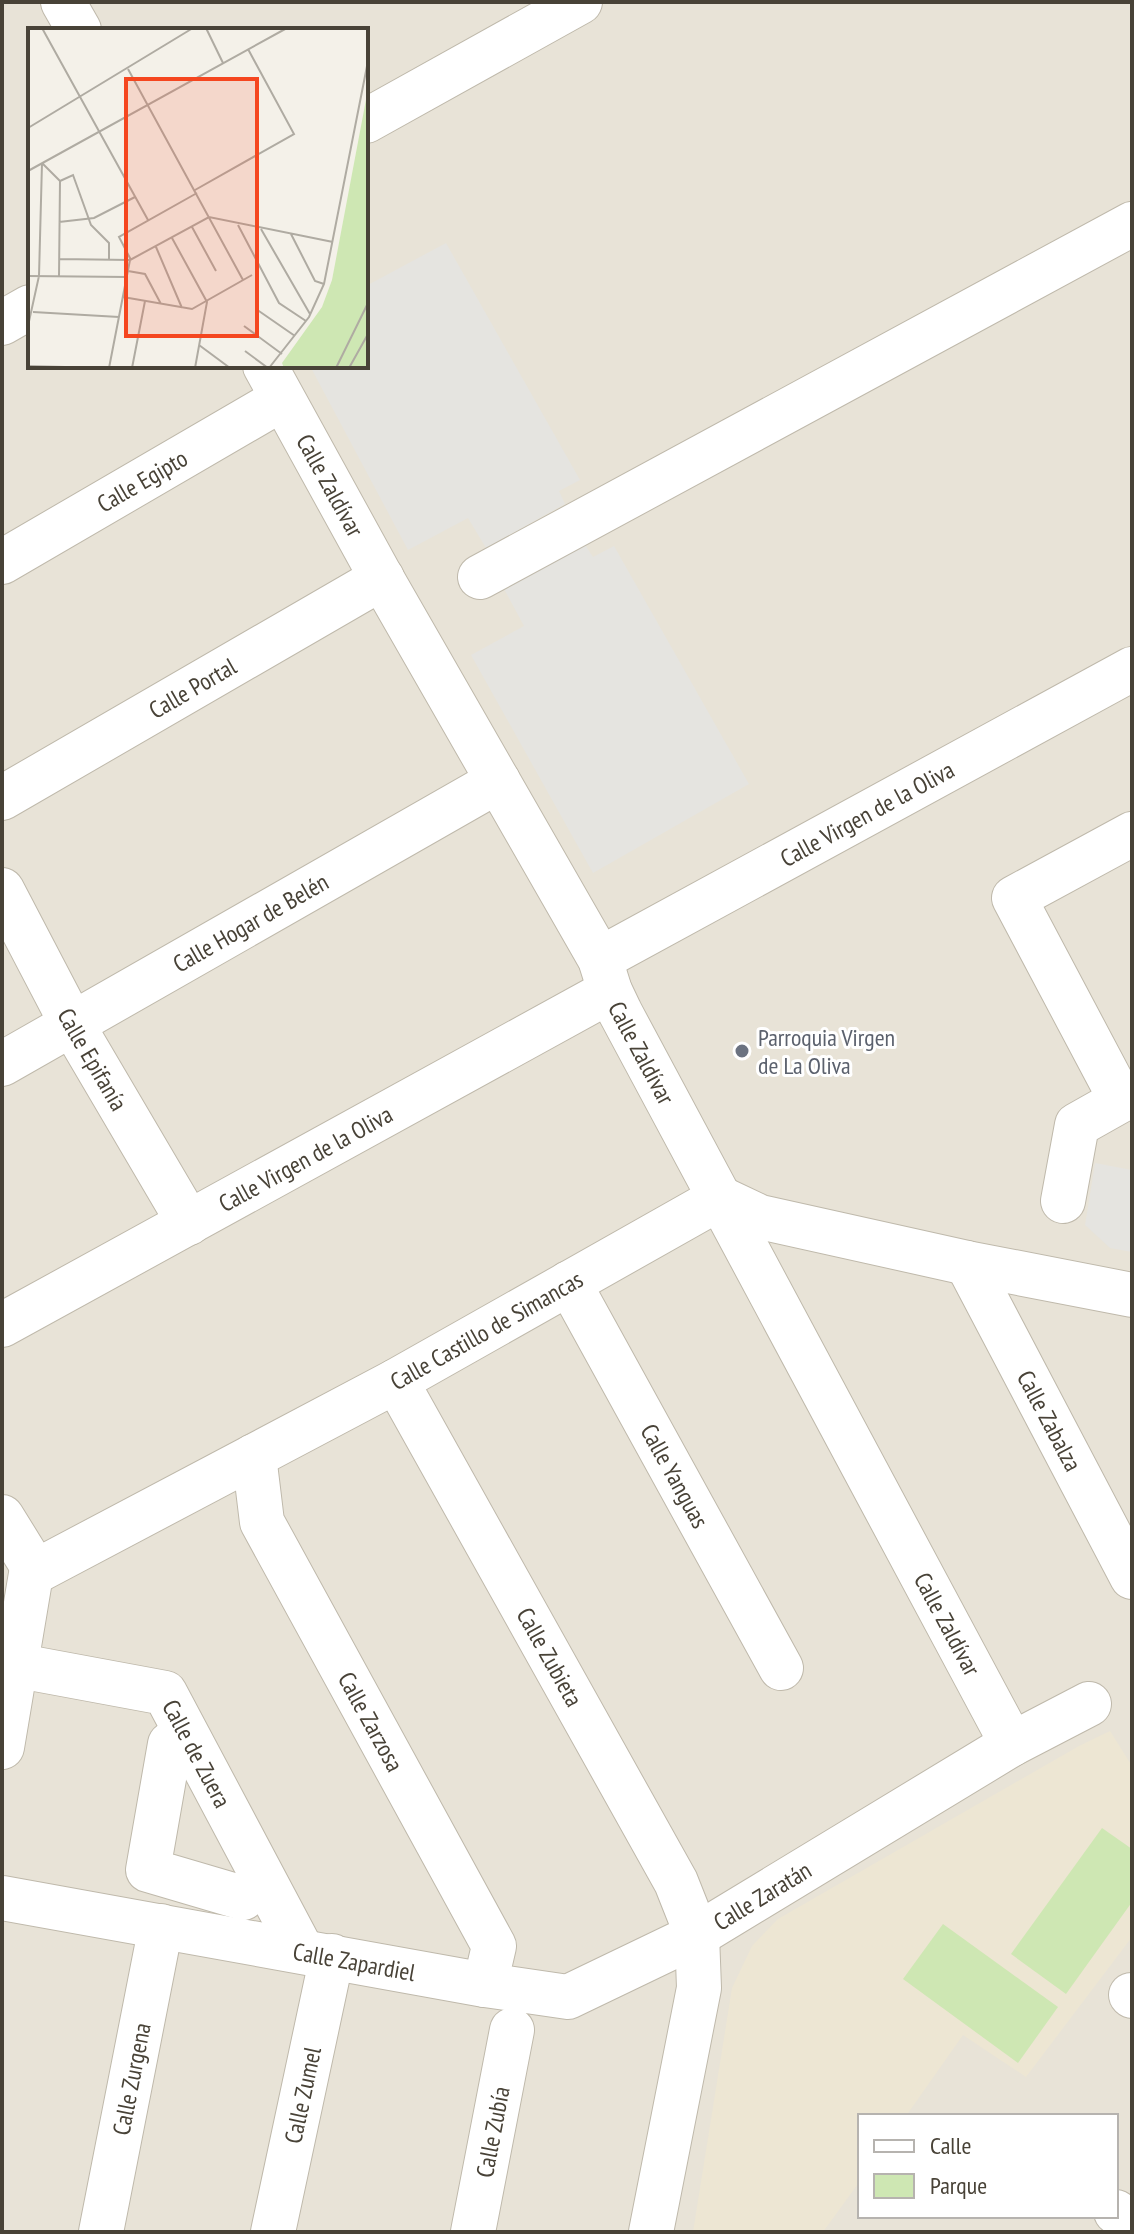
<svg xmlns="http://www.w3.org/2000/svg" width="1134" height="2234" font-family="'PT Sans Narrow',sans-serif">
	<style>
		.residential { fill: #e8e3d7; fill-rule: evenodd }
		.education { fill: #ede6d3 }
		.green { fill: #cee7b3 }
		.parking { fill: #e5e4e0 }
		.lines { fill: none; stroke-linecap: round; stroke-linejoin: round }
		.street-casing { stroke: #bfb9ab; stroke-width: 46 }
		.street { stroke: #fff; stroke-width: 44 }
		.worship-dot { fill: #6b7280; stroke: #fff; stroke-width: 3 }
		.labels { text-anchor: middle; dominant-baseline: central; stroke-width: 6; stroke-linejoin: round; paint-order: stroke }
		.street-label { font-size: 24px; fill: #484237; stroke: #fff }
		.worship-label { font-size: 24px; fill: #5b616d; stroke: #fff; text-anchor: start }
		.inset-road { fill: none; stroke: #afaba2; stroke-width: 2 }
		.view { fill: #f5461f; fill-opacity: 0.15; stroke: #f5461f; stroke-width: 4 }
		.inset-edge { fill: none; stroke: #484237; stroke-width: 4 }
	</style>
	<rect width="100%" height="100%" fill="#f4f1e9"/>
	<path class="residential" d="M2,2H1132V2232H2ZM30,30H366V366H30ZM860,2116H1116V2216H860Z"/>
	<polygon class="education" points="1110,1731 1132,1766 1132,1937 1026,2077 963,2035 906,2116 860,2116 860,2181 823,2232 693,2232 732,1988 752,1946 778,1919 1079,1746"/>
	<g class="green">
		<polygon points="1102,1828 1132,1849 1132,1902 1066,1994 1011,1954"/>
		<polygon points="943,1924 1058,2007 1018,2063 903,1979"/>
	</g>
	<g class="parking">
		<polygon points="446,243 580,480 559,491 565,504 486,548 468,518 408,550 310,366 366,366 366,286"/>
		<polygon points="584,543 593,557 614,546 749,784 593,873 471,655 524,626 503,587"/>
		<polygon points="1095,1163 1132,1170 1132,1252 1110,1248 1085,1225"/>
	</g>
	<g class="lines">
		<defs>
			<g id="street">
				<polyline points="63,2 79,30"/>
				<polyline points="366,121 580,2"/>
				<polyline points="2,323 30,307"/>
				<path id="s1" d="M265,366L381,577L600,959L610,991L620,1012L1012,1744"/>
				<path id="s2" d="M2,562L282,399"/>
				<polyline points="480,577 1132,224"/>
				<path id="s3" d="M2,798L382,578"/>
				<path id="s4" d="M2,890L72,1024L189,1223"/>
				<path id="s5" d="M600,959L1132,669"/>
				<path id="s6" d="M2,1064L498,781"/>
				<polyline points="1121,1100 1014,898 1132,834"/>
				<polyline points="1063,1201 1077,1125 1132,1094"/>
				<path id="s7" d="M967,1263L1132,1577"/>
				<path id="s8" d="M569,1283L781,1668"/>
				<path id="s9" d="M2,1325L610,991"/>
				<path id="s10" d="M396,1381L676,1882L697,1935L699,1988L651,2232"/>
				<path id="s11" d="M254,1456L262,1522L494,1946L485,1985"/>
				<polyline points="2,1517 36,1572"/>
				<path id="s12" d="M14,1665L165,1693L302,1951"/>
				<polyline points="170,1744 148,1870 243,1898"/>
				<path id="s13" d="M2,1747L31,1574L396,1381L720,1198L760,1217L967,1263L1132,1295"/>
				<path id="s14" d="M2,1898L485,1985L568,1997L697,1935L1012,1744L1089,1704"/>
				<polyline points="1131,1995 1132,1996"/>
				<polyline points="1116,2212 1132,2224"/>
				<path id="s15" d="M101,2232L161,1926"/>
				<path id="s16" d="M273,2232L332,1956"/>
				<path id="s17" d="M473,2232L512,2030"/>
			</g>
		</defs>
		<use href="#street" class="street-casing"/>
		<use href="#street" class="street"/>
	</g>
	<circle class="worship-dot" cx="742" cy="1051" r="8"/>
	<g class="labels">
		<g class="street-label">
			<text stroke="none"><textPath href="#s2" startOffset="162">Calle Egipto</textPath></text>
			<text stroke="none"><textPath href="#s1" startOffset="136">Calle Zaldívar</textPath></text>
			<text stroke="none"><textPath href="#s3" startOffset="220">Calle Portal</textPath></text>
			<text stroke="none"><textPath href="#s5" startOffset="304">Calle Virgen de la Oliva</textPath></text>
			<text stroke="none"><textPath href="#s6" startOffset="286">Calle Hogar de Belén</textPath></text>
			<text stroke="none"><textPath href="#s1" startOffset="784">Calle Zaldívar</textPath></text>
			<text stroke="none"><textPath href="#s4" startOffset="192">Calle Epifanía</textPath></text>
			<text stroke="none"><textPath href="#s9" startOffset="346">Calle Virgen de la Oliva</textPath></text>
			<text stroke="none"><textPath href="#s13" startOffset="692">Calle Castillo de Simancas</textPath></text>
			<text stroke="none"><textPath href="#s7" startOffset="178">Calle Zabalza</textPath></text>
			<text stroke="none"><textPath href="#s8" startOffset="220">Calle Yanguas</textPath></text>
			<text stroke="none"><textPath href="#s1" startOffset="1432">Calle Zaldívar</textPath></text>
			<text stroke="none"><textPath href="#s10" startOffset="316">Calle Zubieta</textPath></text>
			<text stroke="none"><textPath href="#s11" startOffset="294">Calle Zarzosa</textPath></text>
			<text stroke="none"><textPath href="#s12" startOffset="222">Calle de Zuera</textPath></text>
			<text stroke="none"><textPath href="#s14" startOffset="794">Calle Zaratán</textPath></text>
			<text stroke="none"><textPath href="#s14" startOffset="358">Calle Zapardiel</textPath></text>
			<text stroke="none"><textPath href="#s15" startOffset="156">Calle Zurgena</textPath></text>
			<text stroke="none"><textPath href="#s16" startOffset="140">Calle Zumel</textPath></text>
			<text stroke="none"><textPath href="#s17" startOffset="102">Calle Zubía</textPath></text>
		</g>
		<g class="worship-label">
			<text x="758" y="1037">Parroquia Virgen<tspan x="758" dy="28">de La Oliva</tspan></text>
		</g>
	</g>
	<g transform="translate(28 28)">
		<rect width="340" height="340" fill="#f4f1e9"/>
		<path d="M340,61V340H256L254,335L294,279L304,252Z" fill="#cee7b3"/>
		<path class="inset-road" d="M14,0L120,192M178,0L195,35M100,41L215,252M0,100L165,0M14,135L32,153M0,143L259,0M32,153L45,147L63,197L81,215V231M167,162L266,106L220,21M31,194L66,190L107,169M210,197L251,275L278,293M164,199L188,243M233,201L282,286M263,206L287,253L296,256M144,210L179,274L167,340M128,219L154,280M31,231L102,232M103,232L91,209L169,165M100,243L117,246L133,276M0,248L99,249M31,249L32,153M95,269L164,281L224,247M228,281L267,308M5,284L91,289M0,298L11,248L14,135M216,298L254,326M171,317L202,340M217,323L240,340M0,338L74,340M81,340L102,232L181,189L305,214M104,340L117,273M241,340L281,289L296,256L340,33M308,340L340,275M321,340L340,306"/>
		<path class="view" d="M98,51H229V308H98Z"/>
		<rect width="340" height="340" class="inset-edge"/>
	</g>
	<rect width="1134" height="2234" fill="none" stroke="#484237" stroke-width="8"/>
	<rect x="858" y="2114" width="260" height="104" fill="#ffffff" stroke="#b6b3af" stroke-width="2"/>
	<rect x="874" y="2140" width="40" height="12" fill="#ffffff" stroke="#b6b3af" stroke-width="2"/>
	<text x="930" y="2154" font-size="24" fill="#484237">Calle</text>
	<rect x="874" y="2174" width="40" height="24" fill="#cee7b3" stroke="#b6b3af" stroke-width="2"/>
	<text x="930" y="2194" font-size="24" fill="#484237">Parque</text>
</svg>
